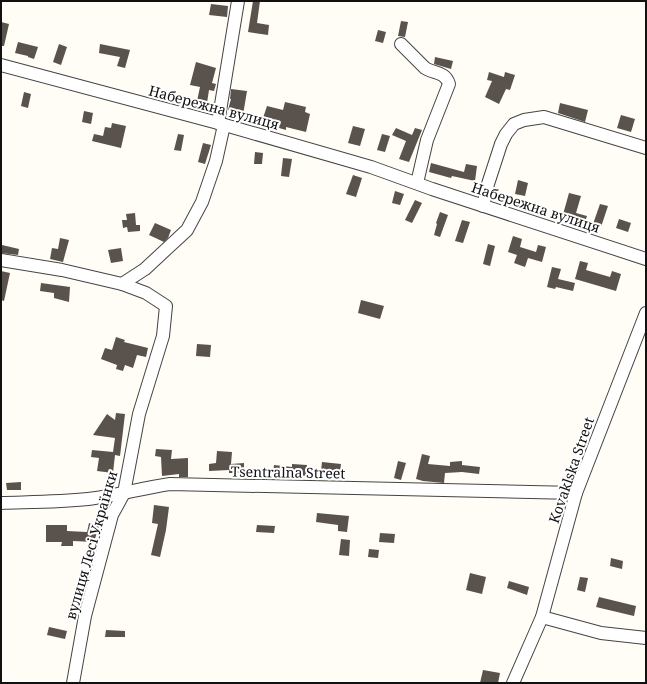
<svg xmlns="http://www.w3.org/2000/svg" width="647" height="684" font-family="'Noto Serif',serif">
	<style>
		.building { fill: #5a524d }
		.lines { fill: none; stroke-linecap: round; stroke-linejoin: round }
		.minor-casing { stroke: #444; stroke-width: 14 }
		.minor { stroke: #fff; stroke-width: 12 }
		.labels { text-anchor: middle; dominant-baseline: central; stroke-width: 4; stroke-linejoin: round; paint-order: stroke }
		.street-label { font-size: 14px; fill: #111; stroke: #fff }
	</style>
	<rect width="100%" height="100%" fill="#fffdf5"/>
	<g class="building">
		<polygon points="253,1 260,1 257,23 269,25 268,35 248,32"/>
		<polygon points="211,4 228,6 227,17 209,15"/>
		<polygon points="401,21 408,22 405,37 398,36"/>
		<polygon points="1,22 9,24 4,46 1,46"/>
		<polygon points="378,30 386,32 383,43 375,41"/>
		<polygon points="18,42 38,47 34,59 28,57 28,56 15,53"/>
		<polygon points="59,44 67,47 61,65 53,62"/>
		<polygon points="100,44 130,50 125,68 117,66 120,57 99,53"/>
		<polygon points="435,57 453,61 451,69 434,64"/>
		<polygon points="196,62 216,68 212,83 216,84 214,91 209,90 207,103 197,101 200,87 190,85"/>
		<polygon points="489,72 504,77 505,72 515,75 510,90 506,89 499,104 485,97 492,81 487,80"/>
		<polygon points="231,89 247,91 243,115 228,110 231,99 230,99"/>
		<polygon points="24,92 31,94 28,108 21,106"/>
		<polygon points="285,102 306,107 305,112 310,114 306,132 286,127 286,130 279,128 280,124 263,118 267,106 283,110"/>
		<polygon points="560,103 588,110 585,122 558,113"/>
		<polygon points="84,111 93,113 91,124 82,122"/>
		<polygon points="621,115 635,119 631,132 617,128"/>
		<polygon points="112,123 126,126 121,148 92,141 94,134 103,136 105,127 111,128"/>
		<polygon points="353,126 365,129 360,146 348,143"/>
		<polygon points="396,128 412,135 415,128 422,130 409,162 399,159 406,141 392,135"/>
		<polygon points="178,134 184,135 181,151 174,150"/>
		<polygon points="382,134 390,136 385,152 377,150"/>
		<polygon points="203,143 211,145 205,164 198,162"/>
		<polygon points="255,152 263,153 262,164 254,164"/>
		<polygon points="283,158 292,159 289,177 281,176"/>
		<polygon points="431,163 464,172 466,164 477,166 475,181 452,176 451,178 429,172"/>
		<polygon points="353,175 362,178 356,197 346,194"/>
		<polygon points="518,180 528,183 525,196 515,194"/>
		<polygon points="395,191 404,194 400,205 392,203"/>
		<polygon points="569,193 581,196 576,213 587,216 584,225 562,218"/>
		<polygon points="415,200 422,203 412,223 405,220"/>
		<polygon points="600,204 608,206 601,227 593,224"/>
		<polygon points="440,212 448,215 440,237 434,235 437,224 436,223"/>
		<polygon points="135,213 136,225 140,225 140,231 128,232 127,227 123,228 122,220 127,220 126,214"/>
		<polygon points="619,219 631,223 628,232 616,228"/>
		<polygon points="462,220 470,222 463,243 455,241"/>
		<polygon points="155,223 171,230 168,238 164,242 149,235"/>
		<polygon points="513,236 522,239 520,247 536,252 538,245 546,247 542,262 528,258 525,267 514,263 517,255 508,252"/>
		<polygon points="60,238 69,240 63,262 50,259 52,248 58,249"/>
		<polygon points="488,244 495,246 490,266 483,264"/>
		<polygon points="2,245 19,249 18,255 1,253"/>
		<polygon points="121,248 123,261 111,263 108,250"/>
		<polygon points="580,261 588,263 586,270 610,277 612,271 621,274 616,291 575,279"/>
		<polygon points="552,267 561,269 558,279 575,283 573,291 556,287 555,289 547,287"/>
		<polygon points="1,271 10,273 4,301 1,300"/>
		<polygon points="41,283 70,287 69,302 54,298 54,293 40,291"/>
		<polygon points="361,300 384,306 380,319 358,313"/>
		<polygon points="116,337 125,340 124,342 148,348 146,357 137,355 133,368 125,365 123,371 116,369 117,365 101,359 105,348 112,350"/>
		<polygon points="197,344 211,345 210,357 196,356"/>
		<polygon points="116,413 125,414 120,456 115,455 113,473 97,471 99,458 91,457 92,450 113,452 115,438 93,435 107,414 115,420"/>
		<polygon points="156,449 172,450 171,459 188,458 188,477 179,477 179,474 162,476 161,457 155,456"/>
		<polygon points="217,451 232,452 231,464 244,463 244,473 229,473 229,470 209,471 209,464 216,463"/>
		<polygon points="422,454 430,456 428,464 450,466 450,462 462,461 462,465 480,467 479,474 462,472 445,473 444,483 423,481 416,479"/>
		<polygon points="398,461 406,463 401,480 394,478"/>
		<polygon points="322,462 341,464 340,472 321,471"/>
		<polygon points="292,464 307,465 306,476 273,474 274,465 292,467"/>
		<polygon points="21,482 21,490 7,490 6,483"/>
		<polygon points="154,505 169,507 166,530 160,557 151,555 158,524 152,523"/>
		<polygon points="317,513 349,516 347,532 338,531 338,525 316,522"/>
		<polygon points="89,523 99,526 94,542 73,541 73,546 61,546 62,542 46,542 46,525 67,525 67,531 87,532"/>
		<polygon points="257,525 275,526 274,533 256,532"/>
		<polygon points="380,533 395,534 394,543 379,542"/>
		<polygon points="341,539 350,540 349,556 339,555"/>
		<polygon points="369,549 379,550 378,558 368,557"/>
		<polygon points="611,558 623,561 622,569 610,566"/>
		<polygon points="470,573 486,577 482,594 466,590"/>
		<polygon points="580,577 588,578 585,592 577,590"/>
		<polygon points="509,581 529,587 527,595 507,588"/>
		<polygon points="599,597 636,606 634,616 596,607"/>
		<polygon points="49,627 67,631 65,639 47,635"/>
		<polygon points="106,630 125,631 125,637 105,637"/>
		<polygon points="483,670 500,673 498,683 480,683"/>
	</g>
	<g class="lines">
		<defs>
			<g id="minor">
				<path d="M401,44L425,68C434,74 445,71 449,84L427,140L417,183"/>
				<polyline points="1,65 218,123 371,167 432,189 646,259"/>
				<polyline points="218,123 238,1"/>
				<polyline points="483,206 488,184 501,144 506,134 514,124 524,120 544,117 646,148"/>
				<polyline points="1,260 62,270 122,284 146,293 166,306 163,336 139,414 124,493 112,515 85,616 73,683"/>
				<polyline points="122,284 145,269 187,230 202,202 216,161 224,125"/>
				<path d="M1,503C30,502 59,502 88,499C115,496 142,488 170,484L576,493"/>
				<polyline points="542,617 601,633 646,638"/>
				<polyline points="513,683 542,617 576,493 646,313"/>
			</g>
		</defs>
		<use href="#minor" class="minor-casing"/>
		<use href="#minor" class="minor"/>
	</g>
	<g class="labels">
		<g class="street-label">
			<text transform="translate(214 107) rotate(15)">Набережна вулиця</text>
			<text transform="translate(536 207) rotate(18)">Набережна вулиця</text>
			<text transform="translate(571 470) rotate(-71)">Kovaklska Street</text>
			<text transform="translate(288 472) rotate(1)">Tsentralna Street</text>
			<text transform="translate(91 545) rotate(-74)">вулиця Лесі Українки</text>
		</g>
	</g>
	<rect width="647" height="684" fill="none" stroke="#111111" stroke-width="4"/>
</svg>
